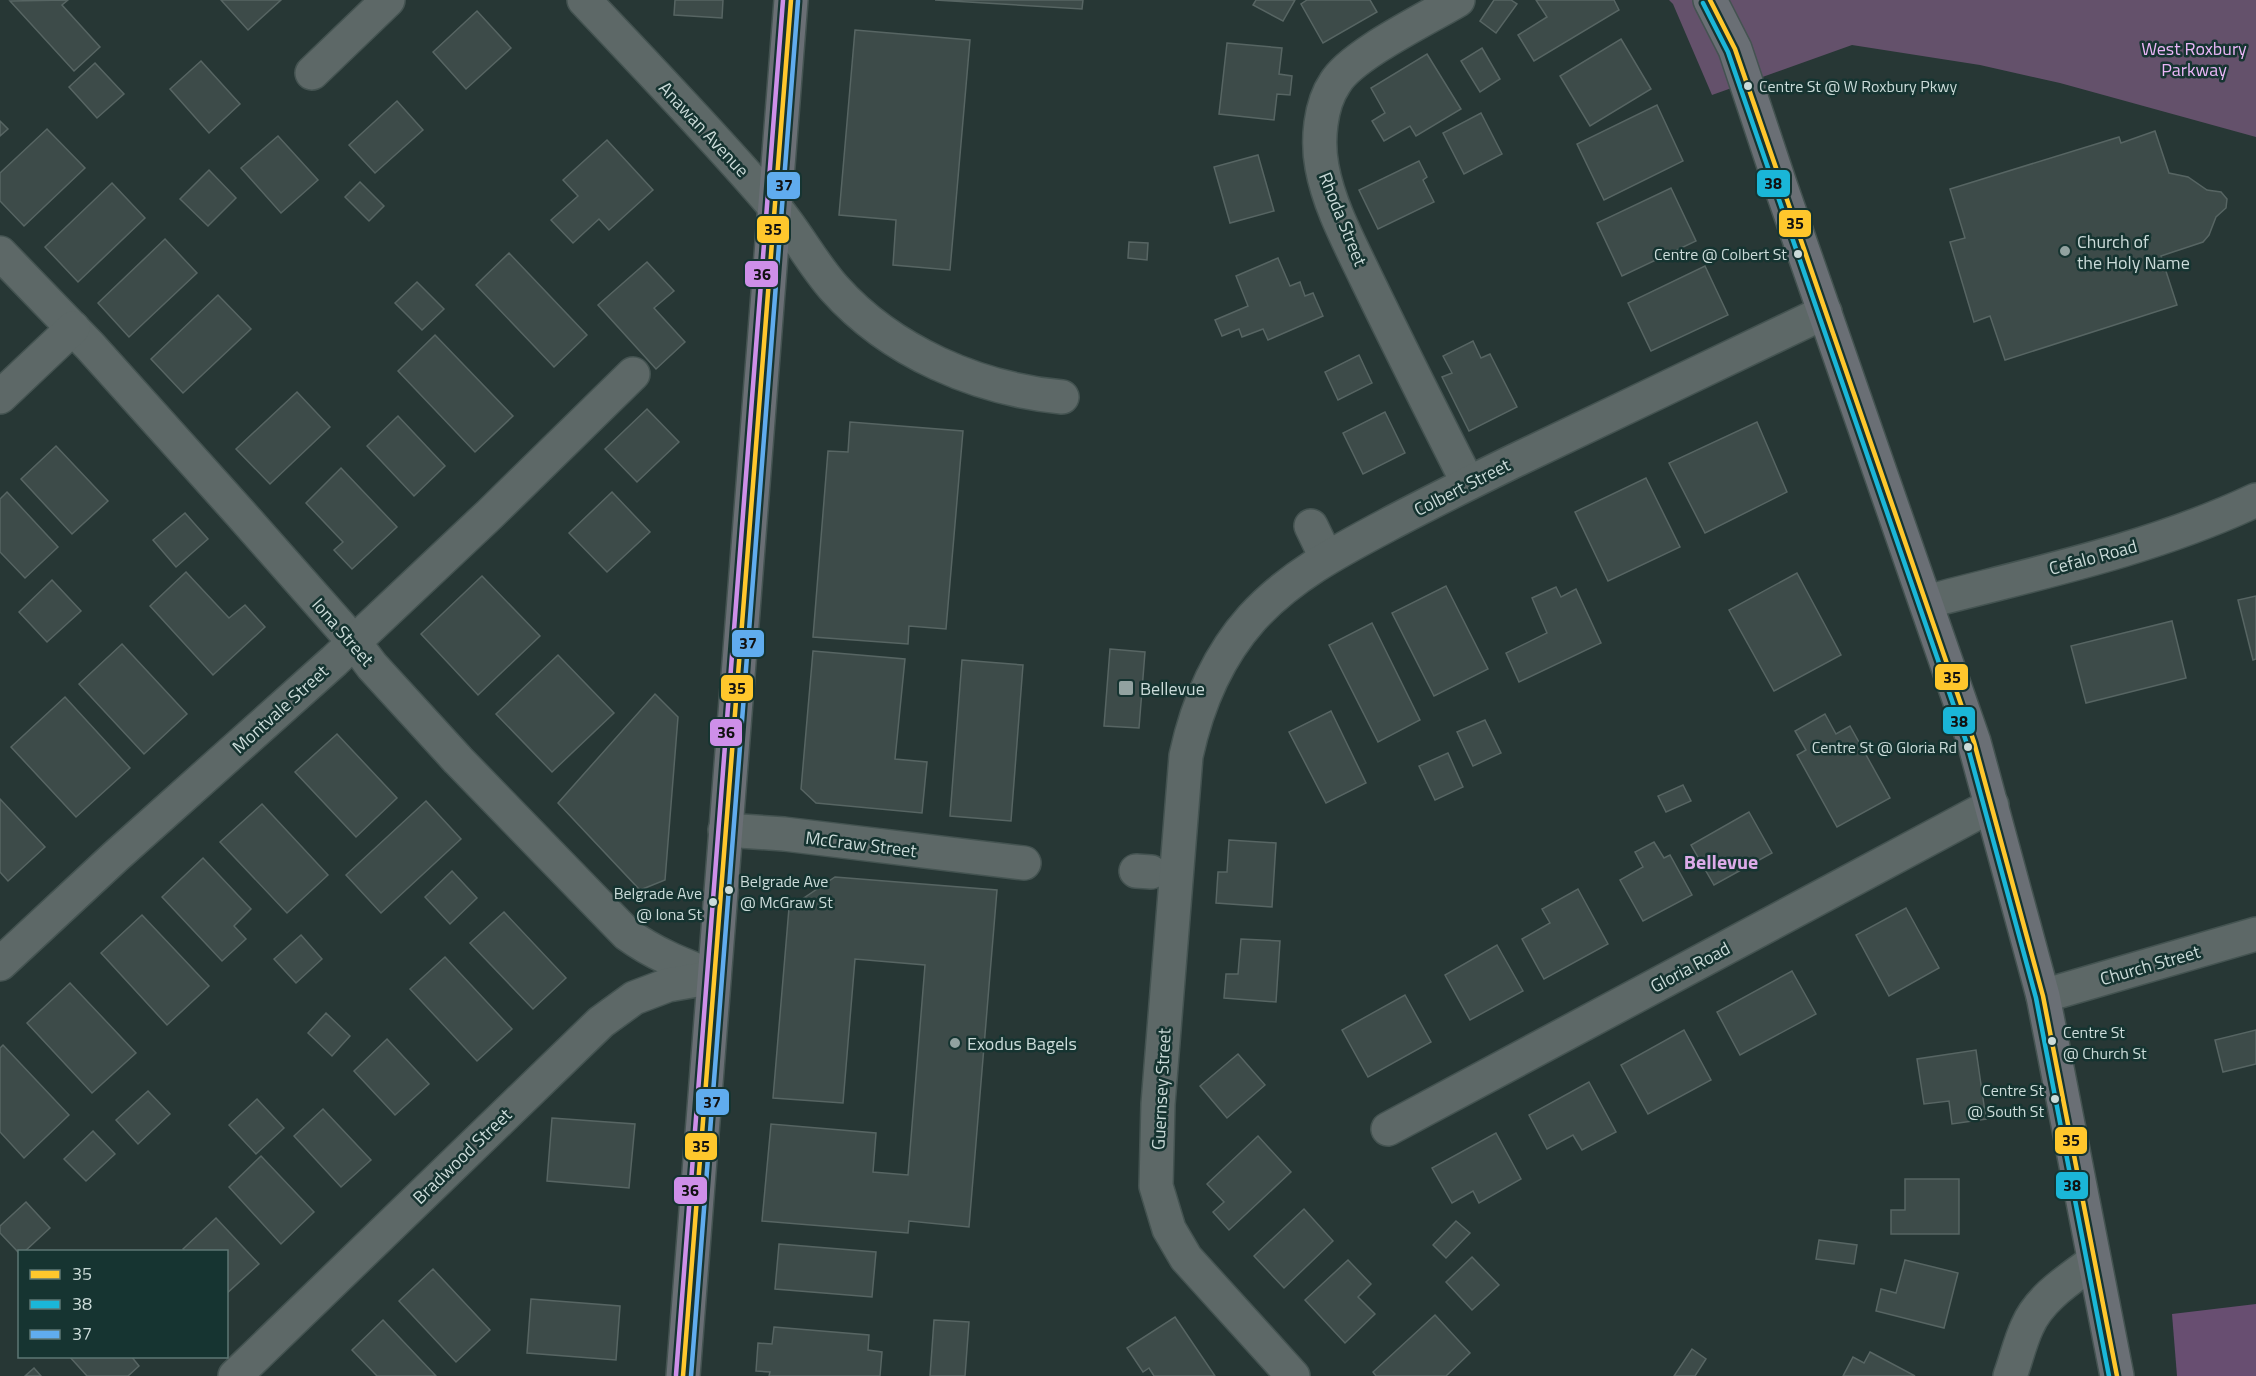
<svg xmlns="http://www.w3.org/2000/svg" width="2256" height="1376" font-family="'Titillium Web',sans-serif">
	<style>
		.green { fill: #64516b }
		.forest { fill: #684e71 }
		.building { fill: #3d4b49; stroke: #576563; stroke-width: 1.5 }
		.lines { fill: none; stroke-linecap: round; stroke-linejoin: round }
		.minor-casing { stroke: #445351; stroke-width: 36 }
		.major-casing { stroke: #445351; stroke-width: 36 }
		.minor { stroke: #5d6867; stroke-width: 33 }
		.major { stroke: #6a6f75; stroke-width: 33 }
		.bus-1-casing { stroke: #163431; stroke-width: 9 }
		.bus-2-casing { stroke: #163431; stroke-width: 9 }
		.bus-3-casing { stroke: #163431; stroke-width: 9 }
		.bus-4-casing { stroke: #163431; stroke-width: 9 }
		.bus-1 { stroke: #ffc72c; stroke-width: 4.5 }
		.bus-2 { stroke: #1ab6d8; stroke-width: 4.5 }
		.bus-3 { stroke: #60acee; stroke-width: 4.5 }
		.bus-4 { stroke: #ce8fe9; stroke-width: 4.5 }
		.bus-dot { fill: #cbdbd9; stroke: #163431; stroke-width: 2 }
		.poi-dot { fill: #92a2a0; stroke: #163431; stroke-width: 2 }
		.labels { text-anchor: middle; dominant-baseline: central; stroke-width: 5; stroke-linejoin: round; paint-order: stroke }
		.bus-label { font-size: 16px; fill: #cbdbd9; stroke: #163431; text-anchor: end }
		.park-label { font-size: 18px; fill: #eab6f7; stroke: #163431 }
		.street-label { font-size: 18px; fill: #cbdbd9; stroke: #163431 }
		.poi-label { font-size: 18px; fill: #cbdbd9; stroke: #163431; text-anchor: start }
		.neighbourhood-label { font-size: 20px; font-weight: bold; fill: #dcabe9; stroke: #163431 }
		.line-badge { stroke: #163431; stroke-width: 2 }
		.pale-badge-label { font-size: 16px; text-anchor: middle; font-weight: bold; fill: #111 }
	</style>
	<rect width="100%" height="100%" fill="#273735"/>
	<polygon class="green" points="1669,0 2256,0 2256,137 2060,83 1980,65 1852,45 1712,95 1673,4"/>
	<polygon class="forest" points="2256,1304 2256,1376 2177,1376 2172,1314"/>
	<g class="building">
		<polygon points="68,0 62,5 100,47 74,71 10,1"/>
		<polygon points="221,0 281,0 248,30"/>
		<polygon points="675,0 723,0 722,18 674,15"/>
		<polygon points="935,0 1083,0 1082,9"/>
		<polygon points="1256,0 1295,0 1283,21 1253,5"/>
		<polygon points="1307,0 1370,0 1377,12 1323,43 1301,4"/>
		<polygon points="1494,0 1511,0 1517,4 1496,33 1480,21"/>
		<polygon points="1536,0 1614,0 1619,10 1534,61 1518,35 1547,17"/>
		<polygon points="477,11 511,48 466,89 433,52"/>
		<polygon points="855,30 970,40 950,270 893,265 896,220 839,215"/>
		<polygon points="1621,39 1651,89 1590,126 1560,76"/>
		<polygon points="1227,43 1282,48 1279,74 1292,76 1290,95 1277,94 1274,120 1219,114"/>
		<polygon points="1482,48 1500,79 1480,92 1461,61"/>
		<polygon points="1427,54 1461,109 1416,136 1410,126 1384,141 1372,121 1385,113 1371,88"/>
		<polygon points="201,61 240,104 209,133 170,89"/>
		<polygon points="95,63 124,94 97,118 69,87"/>
		<polygon points="397,101 423,130 375,173 349,145"/>
		<polygon points="1657,105 1683,161 1604,200 1577,144"/>
		<polygon points="1481,113 1502,154 1464,174 1443,133"/>
		<polygon points="0,121 8,129 0,136"/>
		<polygon points="47,129 85,168 24,226 0,201 0,173"/>
		<polygon points="2155,131 2169,173 2188,177 2207,190 2221,192 2227,199 2226,208 2216,217 2209,235 2203,242 2161,256 2177,305 2005,360 1990,316 1974,322 1950,242 1965,238 1950,189 2119,137 2121,143"/>
		<polygon points="278,136 318,180 281,213 241,168"/>
		<polygon points="607,140 653,190 609,230 599,219 573,243 551,220 578,196 563,180"/>
		<polygon points="1258,155 1274,211 1230,223 1214,167"/>
		<polygon points="1419,161 1427,177 1423,180 1434,202 1378,229 1359,190"/>
		<polygon points="209,170 236,198 208,226 180,199"/>
		<polygon points="360,182 384,206 369,221 345,197"/>
		<polygon points="112,183 145,218 78,282 45,247"/>
		<polygon points="1671,188 1696,241 1622,276 1597,223"/>
		<polygon points="165,239 197,273 129,337 98,303"/>
		<polygon points="1129,242 1148,243 1147,260 1128,258"/>
		<polygon points="509,253 587,335 554,367 476,285"/>
		<polygon points="1278,258 1290,286 1300,282 1305,296 1313,293 1323,316 1268,340 1263,329 1242,337 1239,329 1222,336 1215,320 1248,306 1236,276"/>
		<polygon points="647,262 674,291 654,308 685,342 656,369 598,305"/>
		<polygon points="1705,266 1728,315 1651,351 1628,303"/>
		<polygon points="417,282 444,309 422,330 395,303"/>
		<polygon points="218,295 251,329 183,393 151,359"/>
		<polygon points="435,335 513,416 475,452 398,371"/>
		<polygon points="1473,341 1481,358 1490,354 1517,407 1469,431 1442,377 1452,373 1443,356"/>
		<polygon points="1359,355 1372,383 1338,400 1325,372"/>
		<polygon points="297,392 330,427 270,484 236,449"/>
		<polygon points="647,409 679,442 637,482 605,449"/>
		<polygon points="1385,412 1405,453 1363,474 1343,433"/>
		<polygon points="398,416 445,466 414,496 367,446"/>
		<polygon points="850,422 963,431 946,629 909,626 908,644 813,637 828,451 848,452"/>
		<polygon points="1757,422 1787,492 1705,533 1669,463"/>
		<polygon points="56,446 108,501 72,534 21,479"/>
		<polygon points="341,468 397,527 352,569 334,550 343,542 306,503"/>
		<polygon points="1646,478 1680,547 1608,581 1575,512"/>
		<polygon points="7,492 58,547 25,578 0,552 0,499"/>
		<polygon points="612,492 650,532 607,572 569,533"/>
		<polygon points="185,513 208,539 176,567 153,540"/>
		<polygon points="186,572 229,618 245,605 265,627 213,675 150,606"/>
		<polygon points="1797,573 1841,655 1774,691 1729,610"/>
		<polygon points="482,576 540,636 478,695 421,634"/>
		<polygon points="52,580 81,611 47,642 19,612"/>
		<polygon points="1446,586 1488,669 1434,696 1392,613"/>
		<polygon points="1556,587 1561,597 1576,589 1601,643 1519,682 1506,653 1547,633 1532,598"/>
		<polygon points="2256,596 2256,659 2253,660 2238,600"/>
		<polygon points="2172,621 2186,678 2086,703 2071,646"/>
		<polygon points="1372,623 1420,720 1378,742 1329,645"/>
		<polygon points="122,644 187,714 144,754 79,684"/>
		<polygon points="1110,649 1145,652 1139,728 1104,726"/>
		<polygon points="813,651 905,659 895,759 927,762 922,813 816,803 801,789"/>
		<polygon points="558,655 614,713 552,772 496,714"/>
		<polygon points="962,660 1023,665 1011,821 950,816"/>
		<polygon points="655,694 678,717 665,880 640,890 558,803"/>
		<polygon points="65,697 130,768 76,817 11,747"/>
		<polygon points="1331,711 1366,783 1326,803 1289,732"/>
		<polygon points="1825,714 1836,734 1850,726 1890,798 1837,827 1797,755 1806,750 1795,731"/>
		<polygon points="1485,720 1501,753 1473,766 1457,732"/>
		<polygon points="337,734 397,798 356,837 295,772"/>
		<polygon points="1448,753 1463,787 1435,800 1419,766"/>
		<polygon points="1683,785 1691,801 1666,812 1658,796"/>
		<polygon points="0,799 45,847 8,881 0,872"/>
		<polygon points="426,801 461,839 381,913 346,875"/>
		<polygon points="262,804 328,875 287,913 220,842"/>
		<polygon points="1749,812 1772,853 1714,885 1691,845"/>
		<polygon points="1229,840 1276,843 1272,907 1216,903 1218,872 1227,872"/>
		<polygon points="1654,842 1664,858 1670,855 1692,895 1643,921 1620,880 1643,867 1635,852"/>
		<polygon points="203,858 251,909 234,926 246,939 222,961 162,897"/>
		<polygon points="452,871 477,898 450,924 425,897"/>
		<polygon points="835,877 997,890 969,1227 909,1221 908,1233 762,1221 771,1124 876,1133 873,1172 908,1175 925,965 855,959 843,1103 773,1098 789,908"/>
		<polygon points="1578,889 1608,944 1544,979 1522,939 1550,923 1542,909"/>
		<polygon points="1906,908 1939,968 1889,996 1856,935"/>
		<polygon points="504,912 566,978 533,1009 470,943"/>
		<polygon points="142,915 209,986 167,1025 101,953"/>
		<polygon points="301,935 322,959 296,983 274,959"/>
		<polygon points="1241,939 1280,941 1276,1002 1224,998 1226,974 1238,974"/>
		<polygon points="1497,945 1523,991 1470,1020 1445,975"/>
		<polygon points="445,957 512,1029 477,1061 410,989"/>
		<polygon points="1792,971 1816,1014 1740,1055 1717,1012"/>
		<polygon points="70,983 136,1053 92,1093 27,1023"/>
		<polygon points="1405,995 1431,1042 1368,1077 1342,1030"/>
		<polygon points="326,1013 350,1036 332,1056 308,1033"/>
		<polygon points="1684,1030 1711,1080 1648,1114 1621,1065"/>
		<polygon points="2256,1030 2256,1064 2223,1072 2215,1040"/>
		<polygon points="387,1039 429,1084 395,1115 354,1071"/>
		<polygon points="3,1045 69,1115 24,1158 0,1132 0,1048"/>
		<polygon points="1976,1050 1986,1119 1952,1124 1949,1101 1924,1104 1917,1059"/>
		<polygon points="1238,1054 1265,1085 1227,1118 1200,1086"/>
		<polygon points="1589,1082 1616,1132 1582,1150 1573,1135 1547,1149 1529,1115"/>
		<polygon points="148,1091 170,1114 138,1144 116,1120"/>
		<polygon points="257,1099 284,1128 256,1154 229,1125"/>
		<polygon points="323,1109 371,1160 341,1187 294,1136"/>
		<polygon points="552,1118 635,1124 629,1188 547,1181"/>
		<polygon points="93,1131 115,1154 86,1181 64,1159"/>
		<polygon points="1496,1133 1521,1179 1479,1203 1473,1191 1452,1203 1432,1168"/>
		<polygon points="1258,1136 1291,1172 1229,1230 1213,1212 1224,1202 1207,1184"/>
		<polygon points="261,1156 314,1212 281,1244 229,1187"/>
		<polygon points="1905,1179 1959,1179 1959,1234 1891,1234 1891,1210 1905,1210"/>
		<polygon points="26,1202 50,1228 24,1252 20,1252 20,1254 0,1233 0,1226"/>
		<polygon points="1304,1209 1333,1241 1284,1288 1254,1256"/>
		<polygon points="216,1218 259,1264 226,1294 226,1252 186,1252 183,1249"/>
		<polygon points="1456,1221 1470,1233 1446,1258 1433,1245"/>
		<polygon points="1819,1240 1857,1245 1854,1264 1816,1259"/>
		<polygon points="779,1244 876,1252 872,1297 775,1289"/>
		<polygon points="1472,1257 1499,1285 1472,1310 1446,1282"/>
		<polygon points="1348,1260 1371,1284 1358,1297 1375,1314 1345,1343 1305,1300"/>
		<polygon points="1905,1260 1958,1273 1944,1328 1876,1311 1881,1289 1896,1293"/>
		<polygon points="433,1269 490,1330 456,1362 399,1301"/>
		<polygon points="531,1299 620,1306 616,1360 527,1353"/>
		<polygon points="1435,1315 1470,1353 1446,1376 1376,1376 1373,1372"/>
		<polygon points="1175,1317 1215,1376 1154,1376 1149,1368 1143,1372 1127,1348"/>
		<polygon points="383,1320 436,1376 377,1376 352,1350"/>
		<polygon points="934,1320 969,1322 965,1376 930,1376"/>
		<polygon points="774,1327 869,1335 868,1350 882,1352 880,1376 769,1376 770,1372 756,1371 758,1343 772,1344"/>
		<polygon points="1692,1349 1706,1359 1695,1376 1674,1376"/>
		<polygon points="1870,1352 1915,1376 1843,1376 1853,1357 1864,1363"/>
		<polygon points="69,1356 131,1356 139,1366 128,1376 87,1376"/>
		<polygon points="34,1368 41,1376 25,1376"/>
	</g>
	<g class="lines">
		<defs>
			<g id="minor">
				<path d="M584,0C647,67 712,134 772,204C795,230 811,262 834,288C891,352 978,389 1062,397"/>
				<path d="M1458,0C1428,18 1351,55 1335,83C1320,105 1317,141 1322,167C1329,206 1350,244 1367,280C1400,348 1434,416 1468,483"/>
				<polyline points="312,73 388,0"/>
				<path d="M0,253L90,346L240,513L354,642L372,666L458,760L627,934C654,954 683,965 714,977"/>
				<polyline points="0,397 73,328"/>
				<polyline points="1311,526 1326,557"/>
				<path d="M1926,602C2037,573 2152,549 2256,500"/>
				<polyline points="725,830 784,834 1024,863"/>
				<polyline points="1136,871 1151,872"/>
				<polyline points="0,964 115,857 334,661 490,514 633,374"/>
				<polyline points="2043,996 2256,934"/>
				<polyline points="1388,1129 1992,805"/>
				<polyline points="235,1376 601,1022 634,998 668,985 714,977"/>
				<path d="M1293,1376L1186,1258L1169,1229L1156,1186L1158,1104L1186,756C1197,705 1217,657 1252,618C1291,575 1342,549 1393,522C1433,501 1473,481 1514,461C1618,411 1721,362 1825,312"/>
				<path d="M2010,1376C2016,1360 2020,1342 2027,1327C2039,1298 2070,1279 2094,1261"/>
			</g>
			<g id="major">
				<polyline points="1710,0 1735,49 1781,187 1974,742 2043,996 2117,1376"/>
				<polyline points="683,1376 791,0"/>
			</g>
		</defs>
		<use href="#minor" class="minor-casing"/>
		<use href="#major" class="major-casing"/>
		<use href="#minor" class="minor"/>
		<use href="#major" class="major"/>
		<defs>
			<g id="bus-1">
				<polyline points="1710,0 1735,49 1974,742 2043,996 2117,1376"/>
				<polyline points="683,1376 791,0"/>
			</g>
			<polyline id="bus-2" points="1703,3 1728,52 1967,744 2036,998 2109,1376"/>
			<polyline id="bus-3" points="691,1376 798,1"/>
			<polyline id="bus-4" points="676,1375 783,0"/>
		</defs>
		<use href="#bus-1" class="bus-1-casing"/>
		<use href="#bus-2" class="bus-2-casing"/>
		<use href="#bus-3" class="bus-3-casing"/>
		<use href="#bus-4" class="bus-4-casing"/>
		<use href="#bus-1" class="bus-1"/>
		<use href="#bus-2" class="bus-2"/>
		<use href="#bus-3" class="bus-3"/>
		<use href="#bus-4" class="bus-4"/>
	</g>
	<g class="bus-dot">
		<circle cx="1748" cy="86" r="5"/>
		<circle cx="1798" cy="254" r="5"/>
		<circle cx="1968" cy="747" r="5"/>
		<circle cx="729" cy="890" r="5"/>
		<circle cx="713" cy="902" r="5"/>
		<circle cx="2052" cy="1041" r="5"/>
		<circle cx="2055" cy="1099" r="5"/>
	</g>
	<g class="poi-dot">
		<circle cx="2065" cy="251" r="6"/>
		<rect x="1118" y="680" width="16" height="16" rx="3"/>
		<circle cx="955" cy="1043" r="6"/>
	</g>
	<g class="labels">
		<g class="bus-label">
			<text x="1759" y="86" text-anchor="start">Centre St @ W Roxbury Pkwy</text>
			<text x="1787" y="254">Centre @ Colbert St</text>
			<text x="1957" y="747">Centre St @ Gloria Rd</text>
			<text x="740" y="881" text-anchor="start">Belgrade Ave<tspan x="740" dy="21">@ McGraw St</tspan></text>
			<text x="702" y="893">Belgrade Ave<tspan x="702" dy="21">@ Iona St</tspan></text>
			<text x="2063" y="1032" text-anchor="start">Centre St<tspan x="2063" dy="21">@ Church St</tspan></text>
			<text x="2044" y="1090">Centre St<tspan x="2044" dy="21">@ South St</tspan></text>
		</g>
		<g class="park-label">
			<text x="2194" y="48">West Roxbury<tspan x="2194" dy="21">Parkway</tspan></text>
		</g>
		<g class="street-label">
			<text transform="translate(704 129) rotate(47)">Anawan Avenue</text>
			<text transform="translate(1343 219) rotate(68)">Rhoda Street</text>
			<text transform="translate(1462 487) rotate(-27)">Colbert Street</text>
			<text transform="translate(2093 557) rotate(-15)">Cefalo Road</text>
			<text transform="translate(343 632) rotate(49)">Iona Street</text>
			<text transform="translate(280 709) rotate(-42)">Montvale Street</text>
			<text transform="translate(861 844) rotate(7)">McCraw Street</text>
			<text transform="translate(2150 965) rotate(-16)">Church Street</text>
			<text transform="translate(1690 967) rotate(-28)">Gloria Road</text>
			<text transform="translate(1161 1089) rotate(-87)">Guernsey Street</text>
			<text transform="translate(462 1156) rotate(-44)">Bradwood Street</text>
		</g>
		<g class="poi-label">
			<text x="2077" y="241">Church of<tspan x="2077" dy="21">the Holy Name</tspan></text>
			<text x="1140" y="688">Bellevue</text>
			<text x="967" y="1043">Exodus Bagels</text>
		</g>
		<g class="neighbourhood-label">
			<text x="1721" y="861">Bellevue</text>
		</g>
	</g>
	<g class="line-badge">
		<rect x="1756" y="169" width="35" height="29" rx="6" fill="#1ab6d8"/>
		<rect x="766" y="171" width="35" height="29" rx="6" fill="#60acee"/>
		<rect x="1778" y="209" width="34" height="29" rx="6" fill="#ffc72c"/>
		<rect x="756" y="215" width="34" height="29" rx="6" fill="#ffc72c"/>
		<rect x="744" y="260" width="35" height="28" rx="6" fill="#ce8fe9"/>
		<rect x="731" y="629" width="34" height="29" rx="6" fill="#60acee"/>
		<rect x="1934" y="663" width="35" height="28" rx="6" fill="#ffc72c"/>
		<rect x="720" y="674" width="34" height="28" rx="6" fill="#ffc72c"/>
		<rect x="1942" y="706" width="34" height="29" rx="6" fill="#1ab6d8"/>
		<rect x="709" y="718" width="34" height="29" rx="6" fill="#ce8fe9"/>
		<rect x="695" y="1088" width="35" height="28" rx="6" fill="#60acee"/>
		<rect x="2054" y="1126" width="34" height="29" rx="6" fill="#ffc72c"/>
		<rect x="684" y="1132" width="34" height="29" rx="6" fill="#ffc72c"/>
		<rect x="2055" y="1171" width="34" height="29" rx="6" fill="#1ab6d8"/>
		<rect x="673" y="1176" width="35" height="29" rx="6" fill="#ce8fe9"/>
	</g>
	<g class="pale-badge-label">
		<text x="1773" y="189">38</text>
		<text x="784" y="191">37</text>
		<text x="1795" y="229">35</text>
		<text x="773" y="235">35</text>
		<text x="762" y="280">36</text>
		<text x="748" y="649">37</text>
		<text x="1952" y="683">35</text>
		<text x="737" y="694">35</text>
		<text x="1959" y="727">38</text>
		<text x="726" y="738">36</text>
		<text x="712" y="1108">37</text>
		<text x="2071" y="1146">35</text>
		<text x="701" y="1152">35</text>
		<text x="2072" y="1191">38</text>
		<text x="690" y="1196">36</text>
	</g>
	<rect x="18" y="1250" width="210" height="108" fill="#163431" stroke="#5e7774" stroke-width="1.5"/>
	<rect x="30" y="1270" width="30" height="9" fill="#ffc72c" stroke="#5e7774" stroke-width="1.5"/>
	<text x="72" y="1280" font-size="18" fill="#cbdbd9">35</text>
	<rect x="30" y="1300" width="30" height="9" fill="#1ab6d8" stroke="#5e7774" stroke-width="1.5"/>
	<text x="72" y="1310" font-size="18" fill="#cbdbd9">38</text>
	<rect x="30" y="1330" width="30" height="9" fill="#60acee" stroke="#5e7774" stroke-width="1.5"/>
	<text x="72" y="1340" font-size="18" fill="#cbdbd9">37</text>
</svg>
